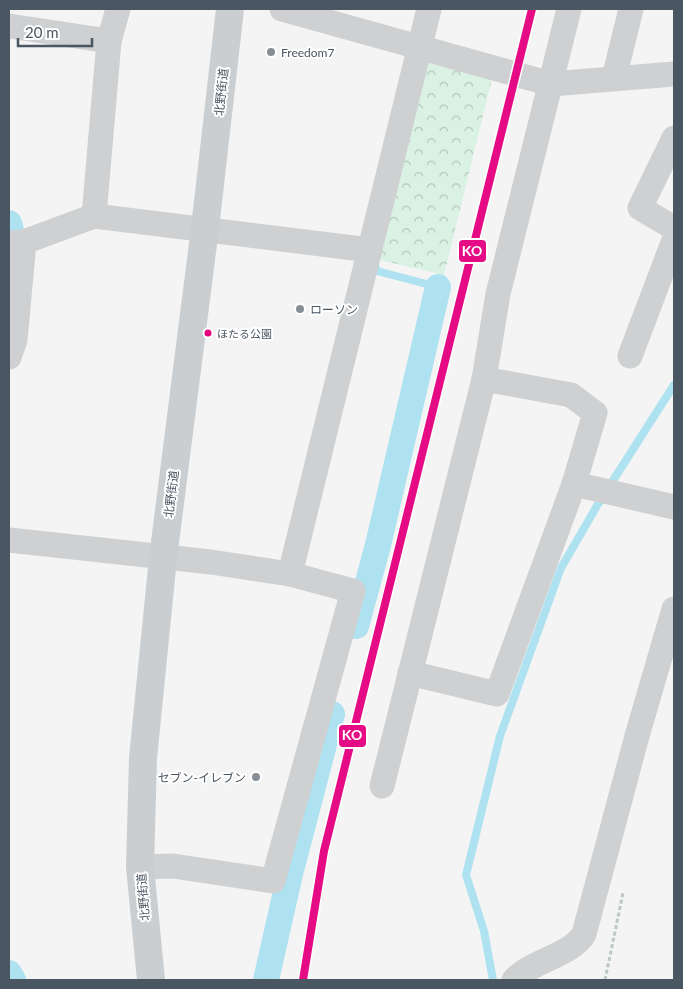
<svg xmlns="http://www.w3.org/2000/svg" width="683" height="989" font-family="Lato,'Noto Sans JP',sans-serif">
	<style>
		.park { fill: url(#park-crowns) }
		.lines { fill: none; stroke-linecap: round; stroke-linejoin: round }
		.stream { stroke: #aee2f0; stroke-width: 8 }
		.canal { stroke: #aee2f0; stroke-width: 26 }
		.path { stroke: #bcc7c4; stroke-width: 3; stroke-dasharray: 4 2.5; stroke-linecap: butt }
		.minor { stroke: #ced0d2; stroke-width: 25 }
		.major { stroke: #caced1; stroke-width: 28 }
		.rail-1-casing { stroke: #fff; stroke-width: 11 }
		.rail-1 { stroke: #e50b84; stroke-width: 8 }
		.poi-dot { fill: #868d94; stroke: #fff; stroke-width: 2 }
		.bus-dot { fill: #e5007d; stroke: #fff; stroke-width: 2 }
		.labels { text-anchor: middle; dominant-baseline: central; stroke-width: 4; stroke-linejoin: round; paint-order: stroke }
		.bus-label { font-size: 11px; fill: #4a5661; stroke: #fff; text-anchor: start }
		.poi-label { font-size: 12px; fill: #4a5661; stroke: #fff; text-anchor: start }
		.street-label { font-size: 12px; fill: #4a5661; stroke: #fff }
		.line-badge { stroke: #fff; stroke-width: 2 }
		.badge-label { font-size: 14px; text-anchor: middle; font-weight: bold; fill: #fff }
	</style>
	<defs>
		<pattern id="park-crowns" width="20" height="18" patternUnits="userSpaceOnUse" patternTransform="scale(1.25)"><rect width="20" height="18" fill="#d9f2e3"/><path d="M2 6a3 3 0 1 1 6 0M12 15a3 3 0 1 1 6 0" fill="none" stroke="#b2c7bb"/></pattern>
	</defs>
	<rect width="100%" height="100%" fill="#f4f4f4"/>
	<polygon class="park" points="428,63 492,79 444,275 380,260"/>
	<g class="lines">
		<g class="stream">
			<polyline points="9,230 11,230"/>
			<polyline points="374,263 377,271 438,287"/>
			<polyline points="493,980 484,931 466,875 500,736 561,568 598,504 674,385"/>
		</g>
		<g class="canal">
			<polyline points="9,223 11,230"/>
			<polyline points="356,626 378,545 438,287"/>
			<polyline points="9,973 13,980"/>
			<polyline points="266,980 290,874 332,714"/>
		</g>
		<polyline class="path" points="605,980 623,893"/>
		<g class="minor">
			<polyline points="282,9 551,84 674,74"/>
			<polyline points="9,26 109,41"/>
			<polyline points="614,78 631,9"/>
			<polyline points="674,138 640,208 674,228"/>
			<polyline points="94,216 109,41 118,9"/>
			<polyline points="9,243 24,242 94,216 370,250"/>
			<polyline points="630,356 674,240"/>
			<polyline points="9,357 15,340 24,242"/>
			<polyline points="484,379 571,395 595,413 574,484 674,507"/>
			<polyline points="9,540 211,562 290,574 353,591 273,881 173,866 140,867"/>
			<polyline points="290,574 429,9"/>
			<polyline points="410,673 497,694 574,484"/>
			<polyline points="382,786 484,379 498,294 569,9"/>
			<path d="M514,980C531,961 572,955 584,934L637,736L674,609"/>
		</g>
		<polyline class="major" points="151,980 140,867 143,758 163,558 205,228 230,9"/>
		<defs>
			<polyline id="rail-1" points="303,980 324,851 532,9"/>
		</defs>
		<use href="#rail-1" class="rail-1-casing"/>
		<use href="#rail-1" class="rail-1"/>
	</g>
	<g class="poi-dot">
		<circle cx="271" cy="52" r="5"/>
		<circle cx="300" cy="309" r="5"/>
		<circle cx="256" cy="777" r="5"/>
	</g>
	<circle class="bus-dot" cx="208" cy="333" r="4.5"/>
	<g class="labels">
		<g class="bus-label">
			<text x="217" y="333">ほたる公園</text>
		</g>
		<g class="poi-label">
			<text x="281" y="52">Freedom7</text>
			<text x="310" y="309">ローソン</text>
			<text x="246" y="777" text-anchor="end">セブン-イレブン</text>
		</g>
		<g class="street-label">
			<text transform="translate(221 92) rotate(-84)">北野街道</text>
			<text transform="translate(171 494) rotate(-83)">北野街道</text>
			<text transform="translate(143 897) rotate(-95)">北野街道</text>
		</g>
	</g>
	<g class="line-badge">
		<rect x="458" y="239" width="29" height="24" rx="5" fill="#e50b84"/>
		<rect x="338" y="724" width="29" height="24" rx="5" fill="#e50b84"/>
	</g>
	<g class="badge-label">
		<text x="472" y="256">KO</text>
		<text x="352" y="740">KO</text>
	</g>
	<rect width="683" height="989" fill="none" stroke="#4a5661" stroke-width="20"/>
	<path d="M18 38v8h74v-8" fill="none" stroke="#4a5661" stroke-width="2.5"/>
	<text x="25" y="38" font-size="15" fill="#4a5661" stroke="#ffffff" stroke-width="4" paint-order="stroke">20 m</text>
</svg>
